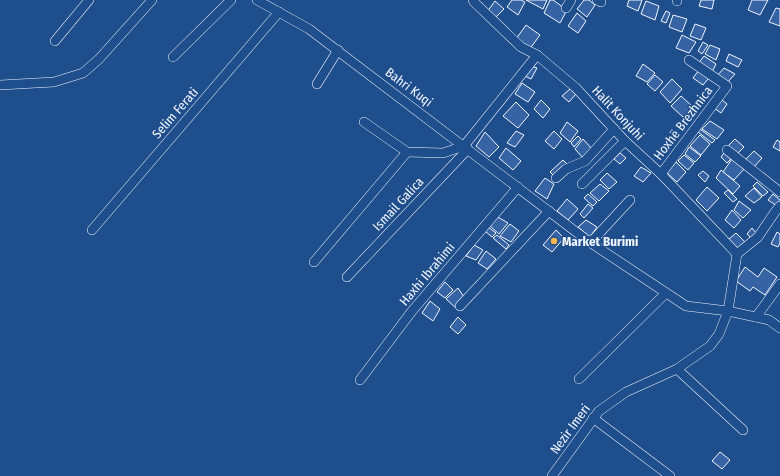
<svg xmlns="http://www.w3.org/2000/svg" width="780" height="476" font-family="'Fira Sans Condensed',sans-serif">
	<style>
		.building { fill: #3563a3; stroke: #f2f6ff }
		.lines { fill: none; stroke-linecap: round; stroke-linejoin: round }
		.minor-casing { stroke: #f2f6ff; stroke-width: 10 }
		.minor { stroke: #1f4e8c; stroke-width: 9 }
		.poi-dot { fill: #ffb74d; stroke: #1f4e8c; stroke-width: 1.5 }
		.labels { text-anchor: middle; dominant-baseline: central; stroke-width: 3; stroke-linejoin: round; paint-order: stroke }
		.street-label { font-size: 13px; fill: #f2f6ff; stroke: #1f4e8c }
		.poi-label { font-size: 13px; font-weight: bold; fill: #f2f6ff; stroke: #1f4e8c; text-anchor: start }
	</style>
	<rect width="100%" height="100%" fill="#1f4e8c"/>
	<g class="building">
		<polygon points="512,0 521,0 525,2 518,15 507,7"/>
		<polygon points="526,0 547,0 543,9"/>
		<polygon points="550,0 553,0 567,10 560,23 544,13"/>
		<polygon points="584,0 589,0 595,5 587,17 577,9"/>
		<polygon points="629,0 642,0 638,11 627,6"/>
		<polygon points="701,0 714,0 712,9 699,6"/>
		<polygon points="752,0 768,0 760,15 748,10"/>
		<polygon points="495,1 504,9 494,19 487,12"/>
		<polygon points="646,1 659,6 655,20 641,14"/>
		<polygon points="776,8 780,9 780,26 769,22"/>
		<polygon points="666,11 670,13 666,23 661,21"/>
		<polygon points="577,13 586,21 578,33 568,26"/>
		<polygon points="673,15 687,19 682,32 669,27"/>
		<polygon points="695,24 706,28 701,40 690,36"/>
		<polygon points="526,25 540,35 529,50 516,39"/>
		<polygon points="682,35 696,42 689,53 676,48"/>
		<polygon points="703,42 708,45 702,54 698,51"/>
		<polygon points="710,45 720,49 716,60 705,54"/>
		<polygon points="729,54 742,60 738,67 726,61"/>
		<polygon points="704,56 716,64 712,72 698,64"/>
		<polygon points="643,64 655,73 647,82 636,76"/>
		<polygon points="531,66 537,68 531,79 525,76"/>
		<polygon points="724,68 735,74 727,83 717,76"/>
		<polygon points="699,70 709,78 703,85 693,78"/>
		<polygon points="655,75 663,82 655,91 647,84"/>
		<polygon points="672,79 682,89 670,103 660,92"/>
		<polygon points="522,83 535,92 528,102 515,94"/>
		<polygon points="570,89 576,94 569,102 562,96"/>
		<polygon points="681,96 693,107 683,117 671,106"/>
		<polygon points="541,100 550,109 543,118 534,109"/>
		<polygon points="722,100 727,104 721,113 714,108"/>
		<polygon points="516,102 529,115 518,128 503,116"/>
		<polygon points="710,121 724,130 717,139 702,129"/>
		<polygon points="567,122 578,131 570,142 560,133"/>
		<polygon points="700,129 715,140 712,143 698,132"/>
		<polygon points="516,131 524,135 515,147 507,143"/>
		<polygon points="554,131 562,139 554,149 545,141"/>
		<polygon points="485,132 499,147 489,157 476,146"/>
		<polygon points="700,135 710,144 701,155 690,146"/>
		<polygon points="578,136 581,139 574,147 571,143"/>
		<polygon points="583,139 592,149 583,158 575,149"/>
		<polygon points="735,139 744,147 736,155 727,147"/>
		<polygon points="777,140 780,142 780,151 773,147"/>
		<polygon points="689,147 701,156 695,162 685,154"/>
		<polygon points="506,148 521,161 513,170 499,158"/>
		<polygon points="754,151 762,158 754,167 746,159"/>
		<polygon points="620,153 626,158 620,164 614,159"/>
		<polygon points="724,153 731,159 727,163 721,157"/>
		<polygon points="684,155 694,163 688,170 678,161"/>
		<polygon points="732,159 744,169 734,180 723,172"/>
		<polygon points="563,160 567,164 556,178 550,172"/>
		<polygon points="676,162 686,172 677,182 667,173"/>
		<polygon points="641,167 651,173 643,182 634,176"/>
		<polygon points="721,170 740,186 733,194 716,178"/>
		<polygon points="703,171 709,176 705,182 698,175"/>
		<polygon points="607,173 617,182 609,189 600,180"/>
		<polygon points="545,178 554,184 547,199 535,191"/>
		<polygon points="757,182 768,192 763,196 753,186"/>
		<polygon points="600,184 609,191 599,201 590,193"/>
		<polygon points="707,187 719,198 707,211 696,200"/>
		<polygon points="754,188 762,197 754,203 745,196"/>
		<polygon points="728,190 737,199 733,202 724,193"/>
		<polygon points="588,194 597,202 593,206 584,198"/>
		<polygon points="773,194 780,200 780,203 777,206 768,200"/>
		<polygon points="567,199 578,209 568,220 557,211"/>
		<polygon points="739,201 751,210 743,218 734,210"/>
		<polygon points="588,204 593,208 584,218 580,214"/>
		<polygon points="732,210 741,220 734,228 725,220"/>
		<polygon points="496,216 508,223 499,234 489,225"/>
		<polygon points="586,220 597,227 590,237 578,227"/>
		<polygon points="510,224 519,231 511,242 500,236"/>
		<polygon points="488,227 496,233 492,237 485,231"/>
		<polygon points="752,228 756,233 751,238 747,234"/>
		<polygon points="556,230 564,238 552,252 543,245"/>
		<polygon points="777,232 780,234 780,243 778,247 771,244"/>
		<polygon points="736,233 746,243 737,250 729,239"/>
		<polygon points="497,235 509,245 506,249 493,238"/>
		<polygon points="474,245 483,250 476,260 466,256"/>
		<polygon points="486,251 496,259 487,269 478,263"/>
		<polygon points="745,267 758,277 764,268 777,277 765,295 753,287 750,291 736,281"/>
		<polygon points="445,282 453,290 445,298 437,292"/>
		<polygon points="458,288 464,297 456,308 446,299"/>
		<polygon points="430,301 440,309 433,321 422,313"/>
		<polygon points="458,317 466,325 458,334 450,327"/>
		<polygon points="720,452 730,460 722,469 712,461"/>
	</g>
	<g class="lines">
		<defs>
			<g id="minor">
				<polyline points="257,0 309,29 588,241 686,306 728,311 769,320 780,328"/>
				<polyline points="473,0 474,2 521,47 537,55 576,88 625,141 661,174 737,254"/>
				<polyline points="597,0 601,2"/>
				<polyline points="677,1 677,0"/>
				<polyline points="566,8 571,0"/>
				<polyline points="55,41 89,0"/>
				<polyline points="173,57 231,0"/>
				<polyline points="317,84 338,50"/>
				<polyline points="0,85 54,82 83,73 99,59 152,0"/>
				<polyline points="364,122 407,152 443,153 464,146 537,55"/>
				<polyline points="727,150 780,192"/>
				<polyline points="661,174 727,86 689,60"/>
				<polyline points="556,178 566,169 585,161 614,129"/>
				<polyline points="582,184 625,141"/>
				<polyline points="92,230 279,12"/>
				<polyline points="588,241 594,239 630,200"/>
				<polyline points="314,262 407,152"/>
				<polyline points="347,277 468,149"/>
				<polyline points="460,306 549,211"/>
				<polyline points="756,317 780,284"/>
				<polyline points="677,369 743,430"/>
				<polyline points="579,379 666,293"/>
				<polyline points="360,380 412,311 518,187"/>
				<polyline points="593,418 670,476"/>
				<polyline points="552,476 599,411 626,392 677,369 710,346 719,334 728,311 737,254 758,237 775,212 780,206"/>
			</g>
		</defs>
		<use href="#minor" class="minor-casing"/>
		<use href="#minor" class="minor"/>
	</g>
	<circle class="poi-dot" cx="554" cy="241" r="4"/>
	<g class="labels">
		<g class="street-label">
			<text transform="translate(409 87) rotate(37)">Bahri Kuqi</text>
			<text transform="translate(175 113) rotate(-49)">Selim Ferati</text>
			<text transform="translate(618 113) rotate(47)">Halit Konjuhi</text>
			<text transform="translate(683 123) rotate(-53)">Hoxhë Brezhnica</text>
			<text transform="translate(398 204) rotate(-47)">Ismail Galica</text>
			<text transform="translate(427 274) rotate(-50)">Haxhi Ibrahimi</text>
			<text transform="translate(570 429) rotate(-54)">Nezir Imeri</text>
		</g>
		<g class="poi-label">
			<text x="562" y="241">Market Burimi</text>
		</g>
	</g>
</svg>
